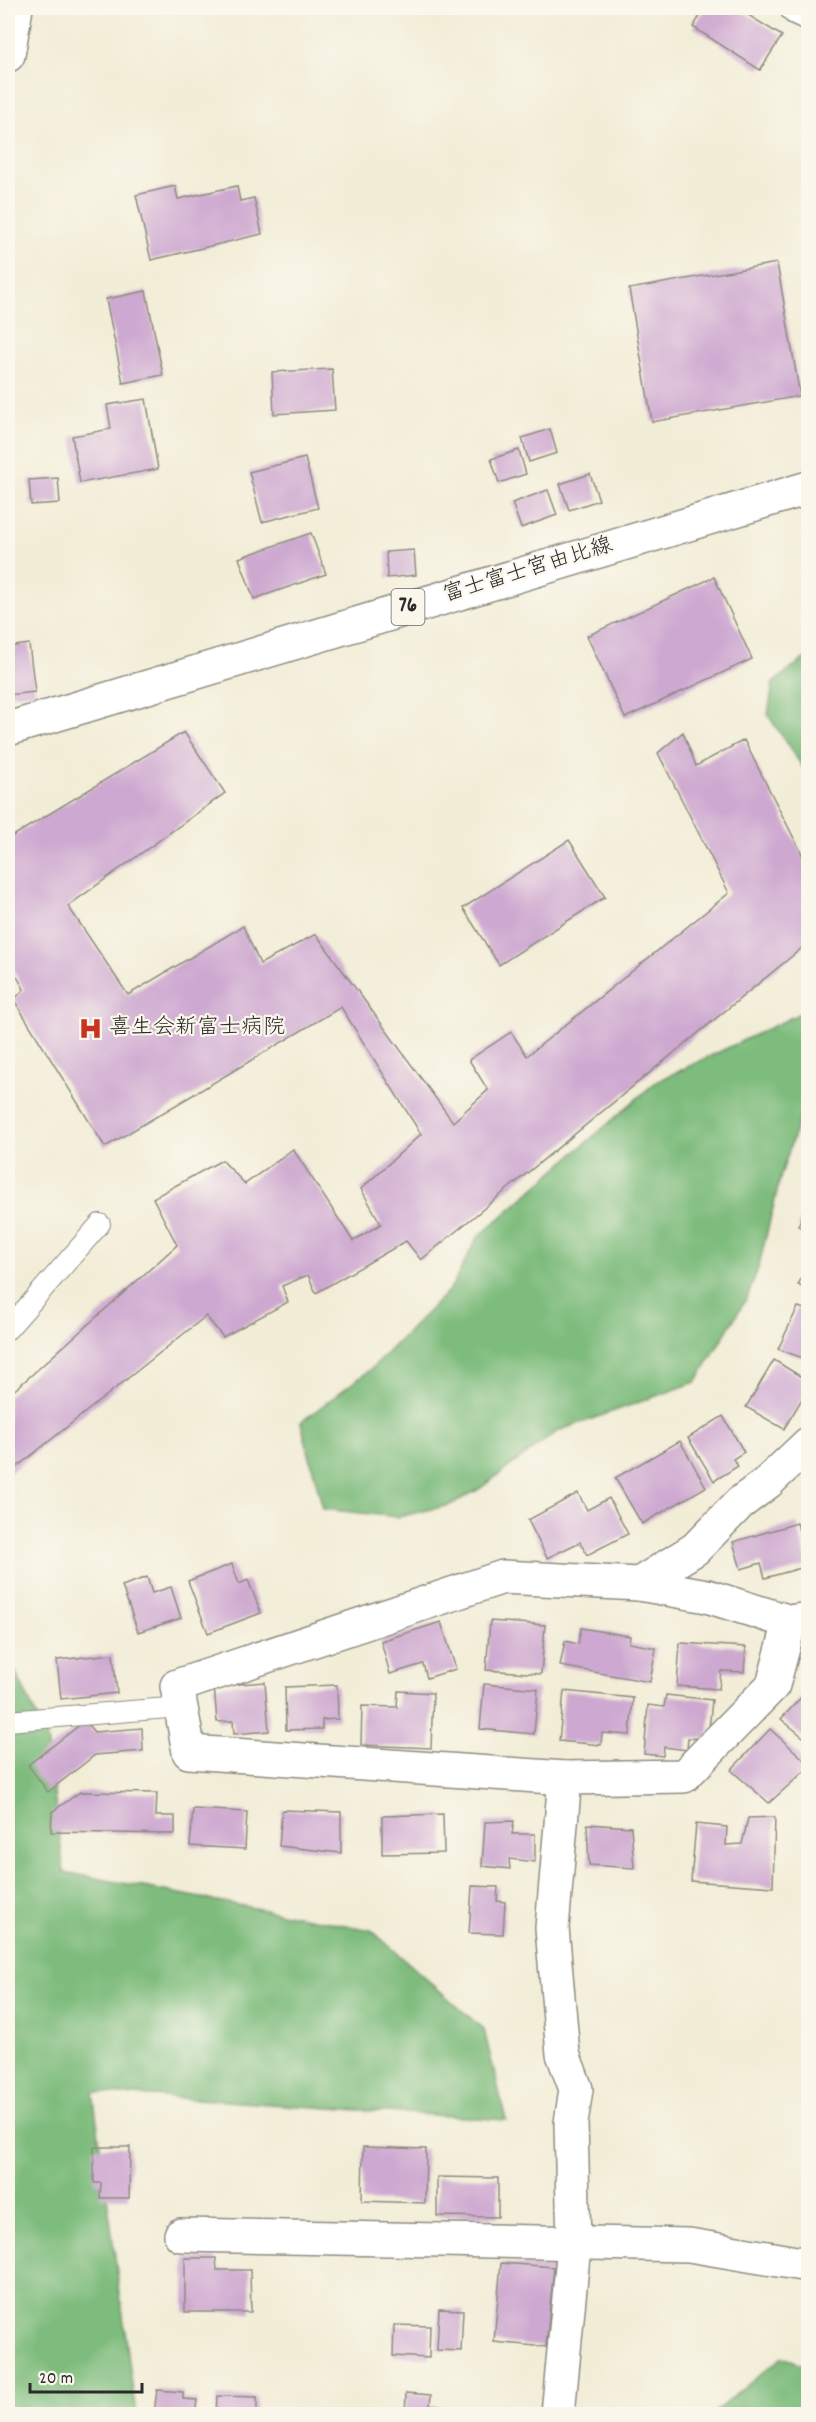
<svg xmlns="http://www.w3.org/2000/svg" width="816" height="2422" font-family="Dekko,'Klee One',sans-serif">
	<style>
		.forest { fill: #7ebc7d; stroke: #547454; stroke-width: 1.5 }
		.building { fill: #cda8d0 }
		.lines { fill: none; stroke-linecap: round; stroke-linejoin: round }
		.service-casing { stroke: #8e8c81; stroke-width: 22 }
		.minor-casing { stroke: #8e8c81; stroke-width: 36 }
		.primary-casing { stroke: #8e8c81; stroke-width: 36 }
		.service { stroke: #fff; stroke-width: 20 }
		.minor { stroke: #fff; stroke-width: 33 }
		.primary { stroke: #fff; stroke-width: 33 }
		.labels { text-anchor: middle; dominant-baseline: central; stroke-width: 4.5; stroke-linejoin: round; paint-order: stroke }
		.shield { fill: #fbf7ec; stroke: #696865; stroke-width: 1.5 }
		.shield-label { font-size: 21px; font-weight: bold; fill: #2b2b2b }
		.street-label { font-size: 22px; fill: #2b2b2b; stroke: #fbf7ec }
		.poi-label { font-size: 22px; fill: #2b2b2b; stroke: #fbf7ec; text-anchor: start }
	</style>
	<rect width="100%" height="100%" fill="#fbf7ec"/>
	<filter id="ink" filterUnits="userSpaceOnUse"><feTurbulence type="fractalNoise" baseFrequency=".0167" numOctaves="2"/><feDisplacementMap in="SourceGraphic" scale="12" xChannelSelector="R" yChannelSelector="G"/><feConvolveMatrix kernelMatrix="1 2 1 2 8 2 1 2 1" color-interpolation-filters="sRGB"/></filter>
	<filter id="wash" filterUnits="userSpaceOnUse"><feTurbulence type="fractalNoise" baseFrequency=".008" numOctaves="4" result="noise"/><feDisplacementMap in="SourceGraphic" scale="24" xChannelSelector="R" yChannelSelector="G"/><feGaussianBlur stdDeviation="1.35" result="paint"/><feColorMatrix in="noise" values="0 0 0 0 0 0 0 0 0 0 0 0 0 0 0 0 0 1.4 0 .05"/><feComposite in="paint" operator="in"/></filter>
	<g filter="url(#wash)">
		<rect width="100%" height="100%" fill="#f2edd7"/>
		<g class="forest">
			<polygon points="808,656 808,775 768,715 773,683"/>
			<polygon points="807,1010 808,1099 802,1110 781,1175 759,1265 748,1296 696,1382 558,1431 479,1489 450,1505 398,1517 323,1509 301,1422 371,1369 451,1288 477,1238 656,1082"/>
			<polygon points="8,1656 47,1738 64,1872 371,1930 484,2030 506,2120 93,2092 136,2414 8,2414"/>
			<polygon points="782,2357 808,2366 808,2414 712,2414"/>
		</g>
		<g id="blocks">
			<g class="building">
				<polygon points="705,8 737,8 782,36 760,70 693,27"/>
				<polygon points="175,186 178,199 237,186 240,201 254,198 262,234 151,260 136,195"/>
				<polygon points="777,263 800,396 652,422 629,289"/>
				<polygon points="146,291 163,375 123,383 106,299"/>
				<polygon points="332,369 335,410 274,414 272,372"/>
				<polygon points="146,399 158,469 80,483 72,436 111,429 107,405"/>
				<polygon points="550,429 557,453 529,462 522,438"/>
				<polygon points="519,450 526,474 499,483 491,459"/>
				<polygon points="305,458 318,508 262,522 249,472"/>
				<polygon points="590,474 599,500 569,510 560,484"/>
				<polygon points="58,478 60,503 31,505 29,480"/>
				<polygon points="548,490 557,515 521,528 512,503"/>
				<polygon points="311,533 326,574 254,599 239,558"/>
				<polygon points="414,550 416,575 387,578 386,552"/>
				<polygon points="714,577 752,659 625,718 587,636"/>
				<polygon points="29,644 35,692 8,695 8,647"/>
				<polygon points="184,732 225,793 68,906 128,995 243,926 260,964 316,934 453,1122 488,1090 469,1060 511,1032 527,1056 729,893 658,753 683,732 696,766 744,740 808,866 808,943 421,1260 406,1241 316,1293 308,1275 282,1286 288,1302 223,1337 206,1316 8,1474 8,1396 177,1245 153,1198 222,1160 245,1184 293,1149 353,1241 381,1224 361,1189 421,1134 341,1007 105,1147 14,1000 24,989 8,961 8,839"/>
				<polygon points="569,840 605,897 499,965 463,908"/>
				<polygon points="808,1199 808,1230 798,1226"/>
				<polygon points="808,1265 808,1290 798,1285"/>
				<polygon points="798,1307 808,1310 808,1360 778,1349"/>
				<polygon points="774,1360 808,1381 808,1389 784,1429 746,1407"/>
				<polygon points="723,1416 744,1452 733,1459 738,1466 714,1481 688,1438"/>
				<polygon points="680,1441 706,1487 642,1524 615,1478"/>
				<polygon points="578,1493 587,1510 609,1498 628,1534 587,1555 580,1542 547,1558 528,1520"/>
				<polygon points="797,1523 808,1566 765,1578 761,1563 741,1569 733,1542"/>
				<polygon points="232,1564 239,1584 248,1580 261,1613 208,1633 188,1581"/>
				<polygon points="147,1577 152,1593 171,1587 181,1618 138,1632 122,1586"/>
				<polygon points="490,1621 545,1625 541,1674 486,1670"/>
				<polygon points="441,1622 456,1669 427,1678 423,1664 390,1674 381,1641"/>
				<polygon points="581,1628 630,1636 629,1643 656,1648 650,1682 560,1666 565,1641 578,1644"/>
				<polygon points="680,1643 746,1647 744,1672 721,1671 719,1689 677,1686"/>
				<polygon points="113,1654 117,1693 61,1699 57,1660"/>
				<polygon points="265,1682 269,1731 234,1734 233,1721 217,1722 214,1686"/>
				<polygon points="484,1684 538,1689 534,1734 480,1729"/>
				<polygon points="337,1685 338,1719 322,1720 322,1729 286,1730 285,1687"/>
				<polygon points="808,1690 808,1741 781,1719"/>
				<polygon points="398,1691 433,1693 431,1748 361,1745 362,1706 397,1707"/>
				<polygon points="564,1691 633,1698 630,1735 602,1733 601,1745 559,1741"/>
				<polygon points="666,1695 712,1700 708,1739 688,1738 687,1750 664,1747 663,1756 644,1754 648,1705 664,1707"/>
				<polygon points="85,1721 94,1732 142,1728 143,1751 95,1755 48,1792 28,1765"/>
				<polygon points="770,1729 808,1763 808,1768 769,1803 731,1770"/>
				<polygon points="80,1792 157,1793 156,1816 175,1816 175,1834 51,1832 52,1812"/>
				<polygon points="193,1809 247,1812 245,1849 190,1846"/>
				<polygon points="282,1810 341,1812 341,1853 279,1846"/>
				<polygon points="443,1814 444,1853 382,1854 382,1816"/>
				<polygon points="775,1817 773,1887 691,1881 696,1824 727,1827 726,1845 742,1844 748,1818"/>
				<polygon points="514,1821 512,1834 535,1834 535,1862 509,1859 510,1869 482,1866 485,1822"/>
				<polygon points="587,1824 631,1827 634,1868 589,1865"/>
				<polygon points="472,1886 498,1887 497,1901 505,1902 503,1934 469,1933"/>
				<polygon points="94,2147 130,2147 129,2198 100,2198 101,2183 94,2183"/>
				<polygon points="363,2147 426,2149 425,2203 362,2201"/>
				<polygon points="437,2177 498,2178 498,2217 437,2216"/>
				<polygon points="185,2258 216,2258 217,2270 250,2270 251,2312 185,2312"/>
				<polygon points="501,2263 554,2267 546,2347 494,2342"/>
				<polygon points="439,2309 463,2310 461,2351 437,2350"/>
				<polygon points="394,2325 430,2326 429,2358 393,2356"/>
				<polygon points="157,2390 183,2392 183,2399 197,2400 195,2414 154,2414"/>
				<polygon points="406,2393 431,2395 430,2406 465,2408 464,2414 405,2414"/>
				<polygon points="217,2396 257,2397 257,2414 216,2414"/>
			</g>
		</g>
	</g>
	<g filter="url(#ink)">
		<use href="#blocks" fill-opacity="0" stroke="#8e8c81" stroke-width="1.5"/>
		<g class="lines">
			<defs>
				<g id="service">
					<polyline points="8,1329 100,1224"/>
					<polyline points="8,1721 180,1707"/>
				</g>
				<g id="minor">
					<polyline points="797,8 808,13"/>
					<polyline points="8,55 16,8"/>
					<polyline points="639,1584 707,1596 790,1622 808,1619"/>
					<polyline points="790,1622 773,1685 684,1776 565,1778 189,1752 177,1686 503,1577 639,1584 695,1549 740,1503 768,1482 808,1444"/>
					<polyline points="181,2235 689,2245 808,2265"/>
					<polyline points="558,2414 574,2245 571,2123 576,2089 563,2054 552,1928 565,1778"/>
				</g>
				<polyline id="primary" points="8,729 808,488"/>
			</defs>
			<use href="#service" class="service-casing"/>
			<use href="#minor" class="minor-casing"/>
			<use href="#primary" class="primary-casing"/>
			<use href="#service" class="service"/>
			<use href="#minor" class="minor"/>
			<use href="#primary" class="primary"/>
		</g>
	</g>
	<defs>
		<symbol id="hospital-bare" viewBox="-9 -9 18 18"><path d="M-5-5h3v3.5h4V-5h3V5h-3V1.5h-4V5h-3Z" fill="#c8321e" stroke="#fbf7ec" stroke-width="2.5" paint-order="stroke"/></symbol>
	</defs>
	<g fill-rule="evenodd">
		<use href="#hospital-bare" x="74" y="1012" width="33" height="33"/>
	</g>
	<g class="labels">
		<rect class="shield" x="391.5" y="589" width="33" height="36" rx="4.5"/>
		<g class="shield-label">
			<text x="408" y="607">76</text>
		</g>
		<g class="street-label">
			<text transform="translate(528 571) rotate(-17)">富士富士宮由比線</text>
		</g>
		<g class="poi-label">
			<text x="109" y="1028">喜生会新富士病院</text>
		</g>
	</g>
	<rect width="816" height="2422" fill="none" stroke="#fbf7ec" stroke-width="30"/>
	<path d="M30 2383v9h112v-9" fill="none" stroke="#2b2b2b" stroke-width="3"/>
	<text x="39" y="2383" font-size="18" fill="#2b2b2b" stroke="#fbf7ec" stroke-width="4.5" paint-order="stroke">20 m</text>
</svg>
